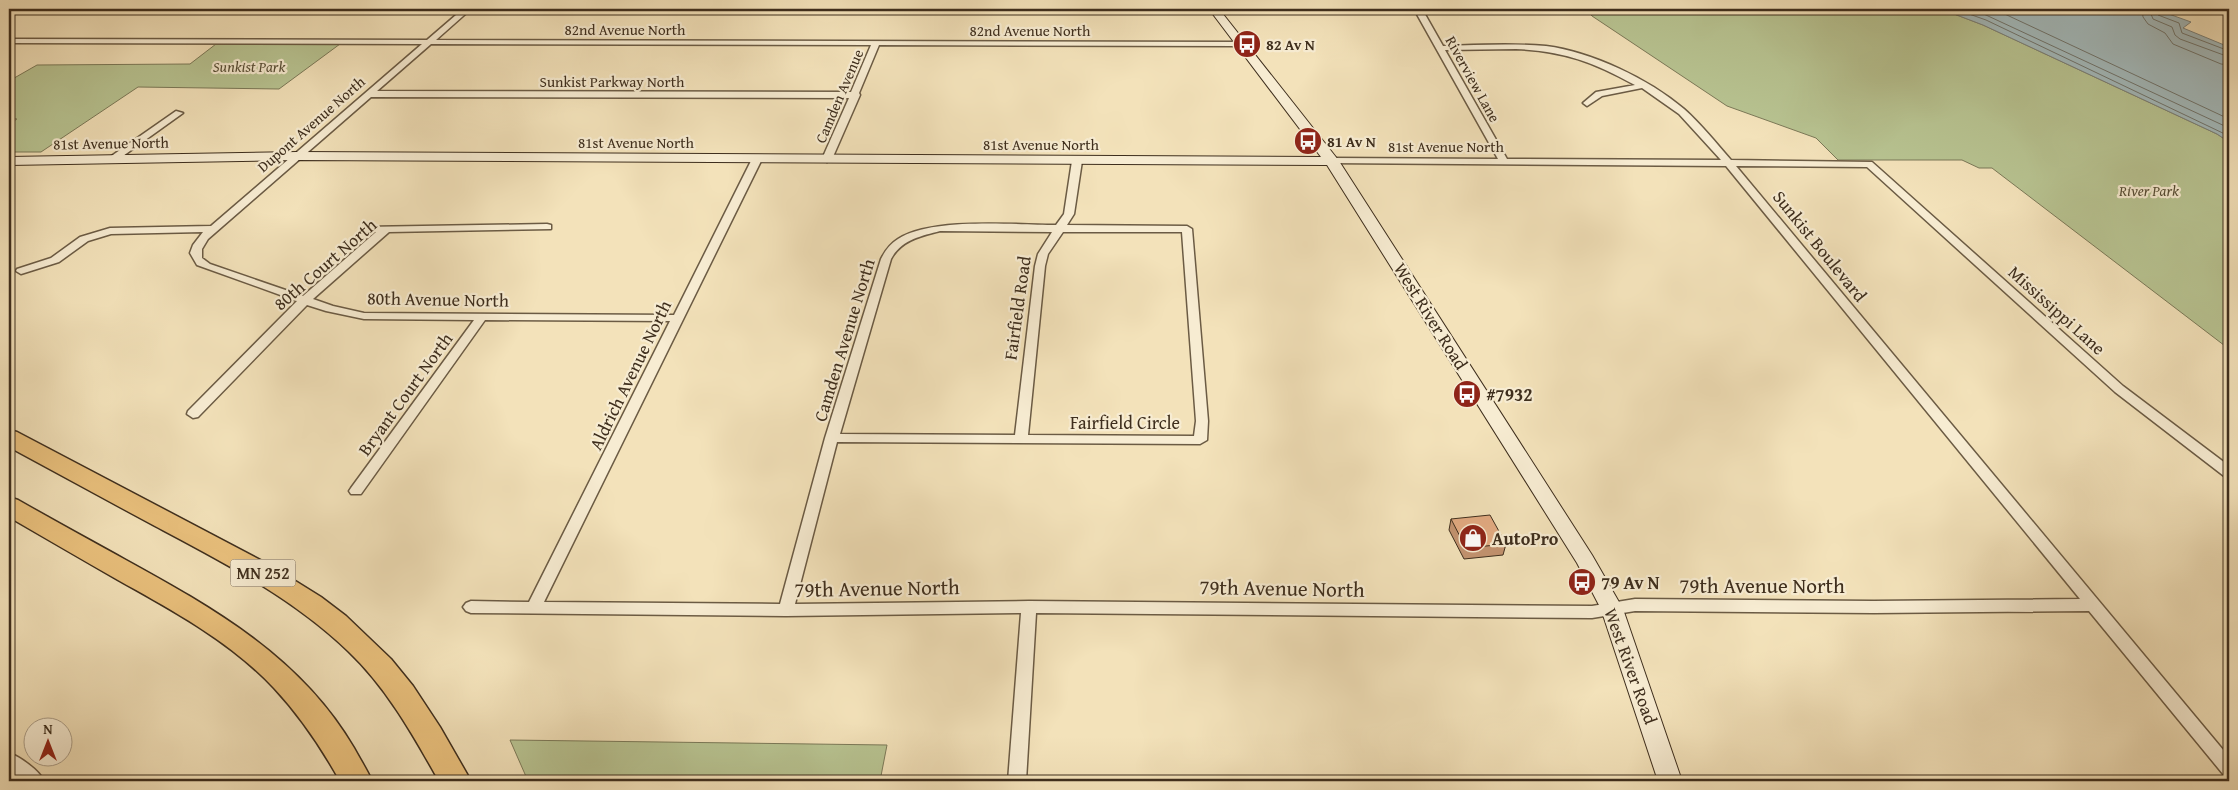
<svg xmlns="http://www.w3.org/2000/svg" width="2238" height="790" font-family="'Gentium Book Plus',serif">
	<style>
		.green { fill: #b8c492; stroke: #7b7958 }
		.water { fill: #a3babc; stroke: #7b827c }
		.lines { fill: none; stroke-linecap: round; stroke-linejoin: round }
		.shore { stroke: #70746c; stroke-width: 1 }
		.street-casing { stroke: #6b5b44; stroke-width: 3 }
		.secondary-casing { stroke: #3e2e1d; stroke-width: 2 }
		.highway-casing { stroke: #3e2e1d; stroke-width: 3 }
		.street { fill: #f7ecd2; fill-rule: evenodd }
		.secondary { fill: #f7ecd2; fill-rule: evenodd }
		.highway { fill: #eac17d; fill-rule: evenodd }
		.wall { fill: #c39370; stroke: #3e2e1d }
		.building { fill: #e3ab82; stroke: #3e2e1d }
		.labels { text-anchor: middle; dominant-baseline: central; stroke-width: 4.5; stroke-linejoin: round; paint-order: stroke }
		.far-street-label { font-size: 15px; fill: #3e2e1d; stroke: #f7ecd2 }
		.far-poi-label { font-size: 15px; font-weight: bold; fill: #3e2e1d; stroke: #f7ecd2; text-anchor: start }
		.far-park-label { font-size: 15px; font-style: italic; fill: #564c34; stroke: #f7ecd2 }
		.shield { fill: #f7ecd2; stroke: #766753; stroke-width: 1 }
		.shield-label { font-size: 16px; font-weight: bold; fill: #3e2e1d }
		.street-label { font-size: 18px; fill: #3e2e1d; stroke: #f7ecd2 }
		.poi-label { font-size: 18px; font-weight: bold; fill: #3e2e1d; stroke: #f7ecd2; text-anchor: start }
		.near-street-label { font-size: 21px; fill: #3e2e1d; stroke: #f7ecd2 }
	</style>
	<rect width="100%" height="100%" fill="#f3e2ba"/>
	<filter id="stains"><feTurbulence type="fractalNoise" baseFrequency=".004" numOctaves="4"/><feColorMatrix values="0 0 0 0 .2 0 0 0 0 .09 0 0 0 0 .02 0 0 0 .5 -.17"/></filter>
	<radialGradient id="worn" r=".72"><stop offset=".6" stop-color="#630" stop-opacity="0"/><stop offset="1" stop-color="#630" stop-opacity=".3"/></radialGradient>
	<g class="green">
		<polygon points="1586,9 1941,9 1983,25 2217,134 2229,142 2229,349 1992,168 1979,168 1962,160 1838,160 1816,138 1727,106 1592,16"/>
		<polygon points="216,44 340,44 279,89 138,87 41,152 9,152 9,124 17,119 9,118 9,81 37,65 190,64"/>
		<polygon points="510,740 887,745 880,781 528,781"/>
	</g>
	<polygon class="water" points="1941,9 2155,9 2191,22 2183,28 2229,47 2229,142 2217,134 1983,25"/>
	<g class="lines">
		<g class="shore">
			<polyline points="1955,9 1986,20 2229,136"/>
			<polyline points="1973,9 2229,128"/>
			<polyline points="1994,9 2229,119"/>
			<polyline points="2142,9 2143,17 2148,24 2165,33 2173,44 2221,64 2229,65"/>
			<polyline points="2149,9 2153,19 2172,27 2175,35 2180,39 2229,57"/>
			<polyline points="2156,9 2158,15 2179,23 2182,33 2229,51"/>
		</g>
		<defs>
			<g id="street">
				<path d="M463,9H471L436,40L1241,42L1245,44L1241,46L879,45L859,93L860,95L832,159L827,162L822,159L849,98L371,97L208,239L202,249V258L210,264L303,296L376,232L364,231V227L547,224L551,225V229L389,232L313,299L333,306L364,313L674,315L752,159L757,156L762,159L544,602L780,604L825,438L881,259C885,251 890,244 898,239C932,217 1015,225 1056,225L1064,214L1072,161L1077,158L1082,161L1074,214L1067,225L1187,226L1192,229L1208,421L1207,440L1200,444L837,442L795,604L1029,601L1592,606L1635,599L1874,601L2080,599L1726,166L1329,163V159L1332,158L1498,159L1414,9H1422L1443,46C1477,45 1512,43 1546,46C1592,52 1649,79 1684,109C1701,124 1716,143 1731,160L1872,162L2123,386L2229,466V478L2224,476L2115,392L1867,167L1736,166L2229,757V776L2223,774L2089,611L1874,613L1635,611L1592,618L1036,613L1026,781H1008L1021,613L786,616L471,613L466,611L463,607L466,603L471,601L529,602L670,321L485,320L361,494H351L349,491L351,488L474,320L364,319L326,311L307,305L198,417L193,418L187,414L188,411L297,301L197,265L190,253L193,245L203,232L111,234L88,241L59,262L21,274L16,271L17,269L51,258L80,237L110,228L211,226L422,44L9,43V39L427,40ZM431,44L871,45L851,92L377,91ZM1516,49C1564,51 1593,62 1635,85L1596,92L1583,103L1587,106L1602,96L1642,88L1679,114L1721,160L1507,159L1445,50ZM940,231L1052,232L1038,254L1035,266L1015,435L840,434L891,259C901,240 921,236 940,231ZM1063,232H1182L1196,421L1194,436L1028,435L1045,266L1048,254Z"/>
				<polygon points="176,111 183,113 116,161 110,161 110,157"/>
				<path d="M9,753C20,757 39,770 44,781H22L9,770Z"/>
			</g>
			<polygon id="secondary" points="1209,9 1219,9 1339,161 1592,555 1623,609 1682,781 1658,781 1601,609 1577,563 1327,165 297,160 9,165 9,157 297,152 1321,157"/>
			<g id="highway">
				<path d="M9,430L17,432L268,564L321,597L346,616L391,659L413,686L440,727L471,781H439C413,735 387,688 348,651C293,598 223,562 155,526C106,500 58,473 9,447Z"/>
				<path d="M9,497L18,500C53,520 88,539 124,559C213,608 301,657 354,748C360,759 367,770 372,781H340C321,747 300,716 274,688C231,642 172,610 118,580C81,559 45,538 9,517Z"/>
			</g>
		</defs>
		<use href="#street" class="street-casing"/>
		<use href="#secondary" class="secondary-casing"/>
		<use href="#highway" class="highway-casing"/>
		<use href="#street" class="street"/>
		<use href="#secondary" class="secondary"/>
		<use href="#highway" class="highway"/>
	</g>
	<polygon class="wall" points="1451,519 1506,544 1503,555 1464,559 1449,530"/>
	<polygon class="building" points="1490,515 1506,544 1466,548 1451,519"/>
	<defs>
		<symbol id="bus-disc" viewBox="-11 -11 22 22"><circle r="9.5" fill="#8f2418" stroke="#f7ecd2"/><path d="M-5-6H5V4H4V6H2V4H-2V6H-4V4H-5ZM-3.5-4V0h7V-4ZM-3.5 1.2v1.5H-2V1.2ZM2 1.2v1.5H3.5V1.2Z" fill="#fff"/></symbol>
		<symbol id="shop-disc" viewBox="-11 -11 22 22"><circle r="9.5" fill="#8f2418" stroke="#f7ecd2"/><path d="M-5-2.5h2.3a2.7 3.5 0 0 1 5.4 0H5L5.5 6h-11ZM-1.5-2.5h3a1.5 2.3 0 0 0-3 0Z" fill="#fff"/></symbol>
	</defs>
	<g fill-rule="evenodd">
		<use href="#bus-disc" x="1231" y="28" width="32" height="32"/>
		<use href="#bus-disc" x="1292" y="125" width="32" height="32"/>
		<use href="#bus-disc" x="1451" y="378" width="32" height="32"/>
		<use href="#shop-disc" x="1457" y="522" width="32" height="32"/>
		<use href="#bus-disc" x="1566" y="566" width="32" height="32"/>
	</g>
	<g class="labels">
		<g class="far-street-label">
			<text x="625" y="29">82nd Avenue North</text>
			<text x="1030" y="30">82nd Avenue North</text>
			<text transform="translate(1473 79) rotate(61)">Riverview Lane</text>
			<text x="612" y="81">Sunkist Parkway North</text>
			<text transform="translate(839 96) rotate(-67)">Camden Avenue</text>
			<text transform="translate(311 124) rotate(-41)">Dupont Avenue North</text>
			<text x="636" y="142">81st Avenue North</text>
			<text transform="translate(111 143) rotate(-1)">81st Avenue North</text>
			<text x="1041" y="144">81st Avenue North</text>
			<text x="1446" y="146">81st Avenue North</text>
		</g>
		<g class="far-poi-label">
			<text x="1266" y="44">82 Av N</text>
			<text x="1327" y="141">81 Av N</text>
		</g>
		<g class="far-park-label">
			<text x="249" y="66">Sunkist Park</text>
			<text x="2149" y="190">River Park</text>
		</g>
		<rect class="shield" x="230.5" y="559.5" width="65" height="27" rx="4"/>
		<g class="shield-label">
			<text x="263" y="573">MN 252</text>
		</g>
		<g class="street-label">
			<text transform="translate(1820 246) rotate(51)">Sunkist Boulevard</text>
			<text transform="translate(325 264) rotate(-41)">80th Court North</text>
			<text transform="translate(438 299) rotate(1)">80th Avenue North</text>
			<text transform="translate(1017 308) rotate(-82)">Fairfield Road</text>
			<text transform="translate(2057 310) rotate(42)">Mississippi Lane</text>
			<text transform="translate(1431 316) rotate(58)">West River Road</text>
			<text transform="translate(844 340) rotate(-73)">Camden Avenue North</text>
			<text transform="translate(630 375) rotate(-64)">Aldrich Avenue North</text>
			<text transform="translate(405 394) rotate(-54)">Bryant Court North</text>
			<text x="1125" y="422">Fairfield Circle</text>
			<text transform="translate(1631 666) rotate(70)">West River Road</text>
		</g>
		<g class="poi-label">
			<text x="1486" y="394">#7932</text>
			<text x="1492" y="538">AutoPro</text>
			<text x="1601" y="582">79 Av N</text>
		</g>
		<g class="near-street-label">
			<text x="1762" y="585">79th Avenue North</text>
			<text transform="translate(877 588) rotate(-1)">79th Avenue North</text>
			<text transform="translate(1282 588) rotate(1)">79th Avenue North</text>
		</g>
	</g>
	<rect width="2238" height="790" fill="none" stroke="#f3e2ba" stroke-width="30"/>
	<rect x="10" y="10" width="2218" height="770" fill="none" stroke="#3e2e1d" stroke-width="2.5"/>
	<rect x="15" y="15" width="2208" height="760" fill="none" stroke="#3e2e1d"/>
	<g transform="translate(48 742)"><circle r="24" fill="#f7ecd2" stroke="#ada08a"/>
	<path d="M0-4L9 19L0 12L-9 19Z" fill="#8f2418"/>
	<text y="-8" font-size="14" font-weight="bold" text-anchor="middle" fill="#3e2e1d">N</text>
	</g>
	<rect width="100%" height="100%" filter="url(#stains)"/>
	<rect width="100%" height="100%" fill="url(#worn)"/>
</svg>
